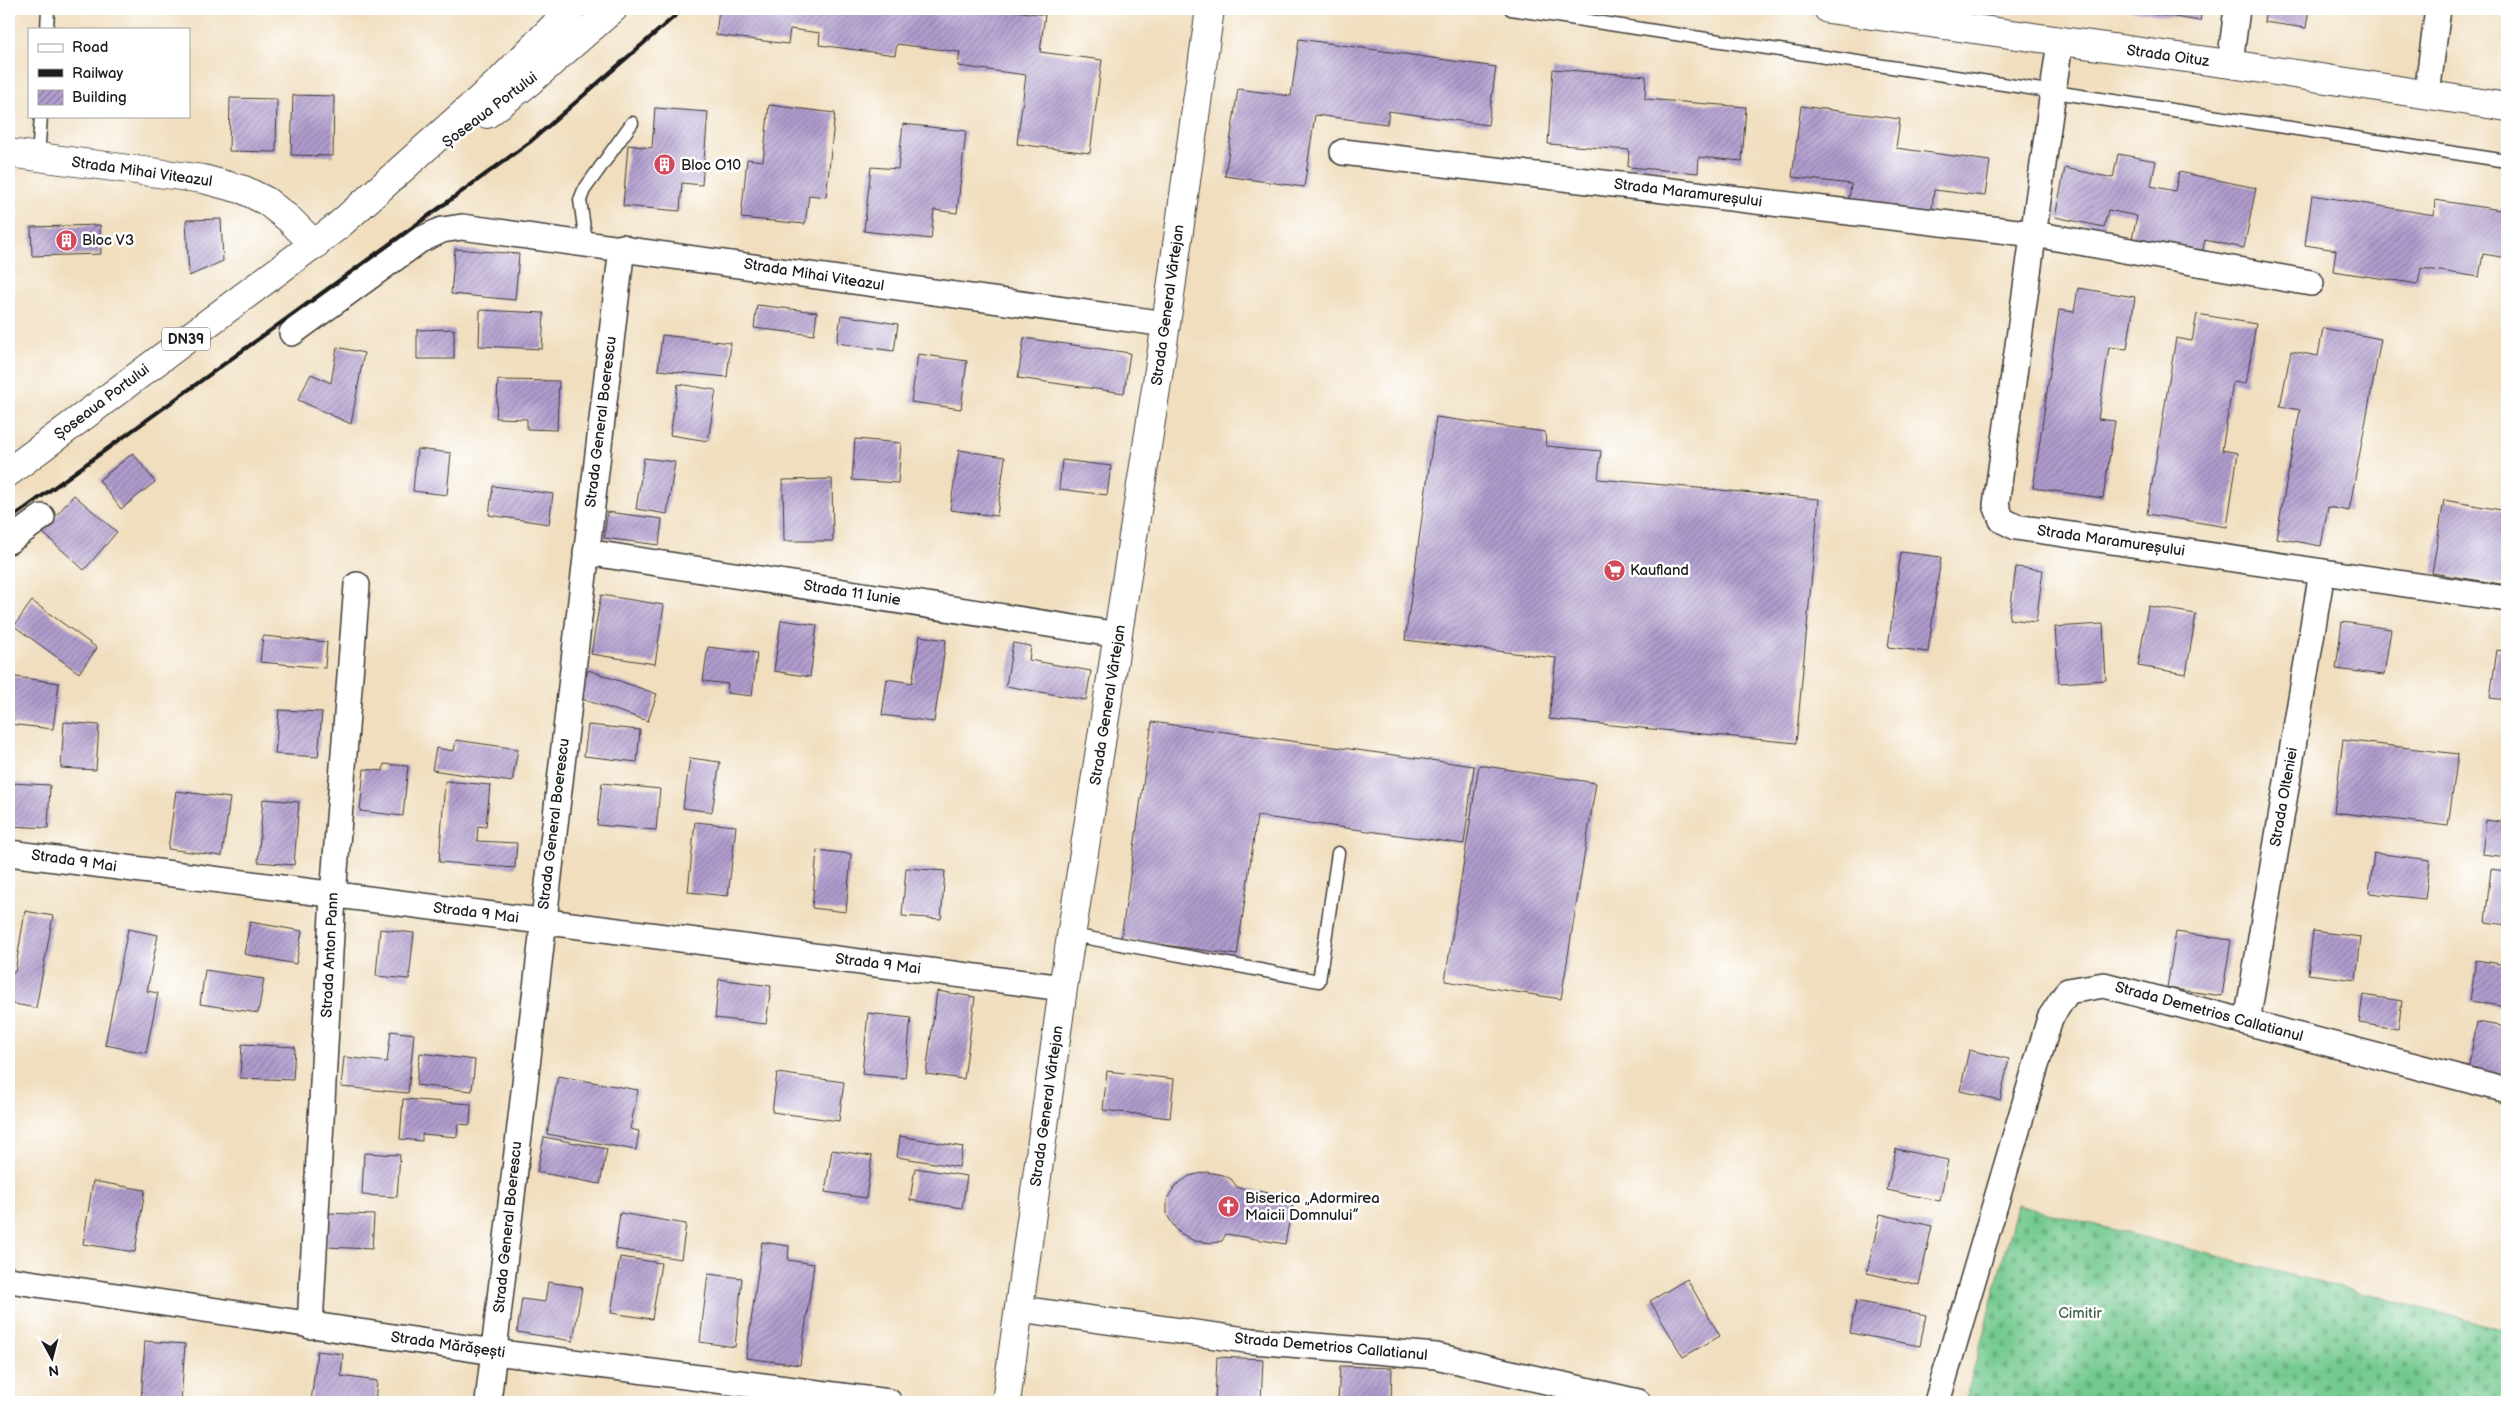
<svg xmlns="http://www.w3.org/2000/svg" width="2516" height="1411" font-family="'Balsamiq Sans',sans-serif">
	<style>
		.cemetery { fill: url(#cemetery-stones); stroke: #477255 }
		.building { fill: url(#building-hatch) }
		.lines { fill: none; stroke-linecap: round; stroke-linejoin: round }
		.lane-casing { stroke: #3c3934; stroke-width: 15 }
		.street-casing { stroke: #3c3934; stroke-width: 28 }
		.secondary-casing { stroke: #3c3934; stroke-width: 30 }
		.primary-casing { stroke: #3c3934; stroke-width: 30 }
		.lane { stroke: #fff; stroke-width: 12 }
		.street { stroke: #fff; stroke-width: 25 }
		.secondary { stroke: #fff; stroke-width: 28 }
		.primary { stroke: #fff; stroke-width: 28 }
		.rail { stroke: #1c1c1c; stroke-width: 4 }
		.labels { text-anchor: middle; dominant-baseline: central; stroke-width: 5; stroke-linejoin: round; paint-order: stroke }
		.shield { fill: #fff; stroke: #606060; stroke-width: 1 }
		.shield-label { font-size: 14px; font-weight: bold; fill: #1c1c1c }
		.street-label { font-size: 15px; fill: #1c1c1c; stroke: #fff }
		.poi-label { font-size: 15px; fill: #1c1c1c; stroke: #fff; text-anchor: start }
		.park-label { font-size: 15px; fill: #3e614a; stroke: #fff }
	</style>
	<defs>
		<pattern id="cemetery-stones" width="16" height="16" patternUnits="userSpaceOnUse" patternTransform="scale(1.25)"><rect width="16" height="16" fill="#72c98e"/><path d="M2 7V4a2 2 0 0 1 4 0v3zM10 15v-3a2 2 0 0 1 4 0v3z" fill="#62ac7a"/></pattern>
		<pattern id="building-hatch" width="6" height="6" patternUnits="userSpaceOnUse" patternTransform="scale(1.25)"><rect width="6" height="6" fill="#b09ccd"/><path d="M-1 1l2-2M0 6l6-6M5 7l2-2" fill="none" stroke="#8e7ea6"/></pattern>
	</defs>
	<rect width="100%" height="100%" fill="#fff"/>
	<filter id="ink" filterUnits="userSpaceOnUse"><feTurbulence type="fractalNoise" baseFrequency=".02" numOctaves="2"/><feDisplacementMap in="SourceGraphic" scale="10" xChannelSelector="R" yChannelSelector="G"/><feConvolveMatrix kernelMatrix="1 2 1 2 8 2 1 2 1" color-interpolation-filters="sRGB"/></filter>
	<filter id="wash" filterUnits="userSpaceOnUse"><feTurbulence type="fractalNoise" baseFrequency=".0096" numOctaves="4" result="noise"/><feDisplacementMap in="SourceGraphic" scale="20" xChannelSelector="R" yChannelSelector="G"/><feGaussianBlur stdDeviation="1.12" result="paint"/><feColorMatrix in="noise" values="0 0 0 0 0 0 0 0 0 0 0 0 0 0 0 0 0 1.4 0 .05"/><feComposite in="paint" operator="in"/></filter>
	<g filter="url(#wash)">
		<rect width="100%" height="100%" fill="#f0debe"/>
		<polygon class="cemetery" points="2017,1205 2507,1330 2507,1402 1965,1402"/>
		<g id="blocks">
			<g class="building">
				<polygon points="719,9 1000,9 1045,15 1040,52 1102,60 1090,153 1017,144 1026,75 958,66 960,52 897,44 895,55 819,45 820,33 790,29 788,44 716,35"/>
				<polygon points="2123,9 2202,9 2200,21"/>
				<polygon points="2266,9 2309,9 2306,28 2264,22"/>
				<polygon points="1299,39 1496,67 1488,125 1389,111 1387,124 1315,115 1304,187 1225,176 1238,89 1291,96"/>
				<polygon points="1553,69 1646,76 1645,99 1746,107 1742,161 1699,157 1698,173 1628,167 1629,150 1548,144"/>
				<polygon points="293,95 334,96 333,156 291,155"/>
				<polygon points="230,98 277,99 276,152 229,151"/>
				<polygon points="769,105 835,113 826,197 809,195 805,224 741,218 747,159 763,161"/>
				<polygon points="1801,106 1900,119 1896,148 1990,161 1985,196 1934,190 1931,217 1848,206 1851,184 1792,177"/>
				<polygon points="655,108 708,112 702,185 682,183 680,211 623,206 628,145 652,148"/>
				<polygon points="903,124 966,131 957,213 934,210 931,239 864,231 871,167 898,169"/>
				<polygon points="2118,154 2156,161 2151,186 2175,191 2179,172 2256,188 2244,248 2205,240 2202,254 2132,239 2137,216 2108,210 2104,227 2055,217 2065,168 2113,178"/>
				<polygon points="2312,195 2434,215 2435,200 2507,211 2507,258 2483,254 2479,277 2421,268 2418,284 2333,271 2336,250 2305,245"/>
				<polygon points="221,219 223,261 189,276 186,220"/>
				<polygon points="100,225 101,254 32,256 31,227"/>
				<polygon points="455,249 519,254 515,300 451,294"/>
				<polygon points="2078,288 2135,297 2127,349 2109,347 2098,419 2115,421 2103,498 2033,488 2059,310 2074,312"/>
				<polygon points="757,305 817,312 814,335 754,328"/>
				<polygon points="480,310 544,313 542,349 479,346"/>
				<polygon points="2197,314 2256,324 2246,384 2233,382 2222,450 2238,453 2227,527 2147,514 2176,338 2192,341"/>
				<polygon points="841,315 898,324 894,351 837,343"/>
				<polygon points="2323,328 2381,339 2349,511 2328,507 2321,546 2276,538 2300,410 2280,406 2291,351 2318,356"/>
				<polygon points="454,329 454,359 417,359 417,330"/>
				<polygon points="662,335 731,343 727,377 658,370"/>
				<polygon points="1024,338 1130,353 1124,393 1018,378"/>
				<polygon points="337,347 364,353 351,424 298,400 311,374 331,383"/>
				<polygon points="918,354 967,361 961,409 911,402"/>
				<polygon points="498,380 559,381 557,430 527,429 527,419 496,418"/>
				<polygon points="678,384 716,390 708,441 670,435"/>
				<polygon points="1436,417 1545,432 1546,446 1601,451 1598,479 1819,499 1796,743 1549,719 1556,658 1405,640"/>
				<polygon points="855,439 901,443 898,483 852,480"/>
				<polygon points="417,449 451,453 447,495 413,491"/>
				<polygon points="959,450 1005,457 997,516 950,510"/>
				<polygon points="133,453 155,482 121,509 99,480"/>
				<polygon points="644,458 675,462 667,514 636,509"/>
				<polygon points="1062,460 1111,466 1107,495 1059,489"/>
				<polygon points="832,479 833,541 784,541 783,480"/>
				<polygon points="493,486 553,494 549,524 489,515"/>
				<polygon points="74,495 117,532 84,570 42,532"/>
				<polygon points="2444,500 2507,511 2507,585 2432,573"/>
				<polygon points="607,512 662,519 659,545 604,538"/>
				<polygon points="1901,552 1941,557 1928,652 1888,647"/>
				<polygon points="2016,567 2043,570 2036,622 2009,619"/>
				<polygon points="601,595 664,605 655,664 591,654"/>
				<polygon points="32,601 97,648 79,673 14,626"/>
				<polygon points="2148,606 2196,614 2186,674 2138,666"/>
				<polygon points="781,620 817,625 810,677 774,671"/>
				<polygon points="2342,622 2391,629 2384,675 2336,669"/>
				<polygon points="2103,624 2106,680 2059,683 2055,627"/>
				<polygon points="263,636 327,642 325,668 260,662"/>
				<polygon points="920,636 946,640 934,722 882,715 887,679 912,683"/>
				<polygon points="1013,643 1031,646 1029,660 1091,671 1086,700 1006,686"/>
				<polygon points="708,647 757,653 752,696 727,693 728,684 703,681"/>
				<polygon points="2497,650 2507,652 2507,700 2490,698"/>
				<polygon points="588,670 657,694 648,721 579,698"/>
				<polygon points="9,676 59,683 53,729 9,724"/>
				<polygon points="279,710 322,712 318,757 275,754"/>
				<polygon points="64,722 99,725 96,770 61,768"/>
				<polygon points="1152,722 1474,766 1464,844 1257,816 1237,955 1121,939"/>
				<polygon points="588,725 640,730 637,762 584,756"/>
				<polygon points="456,740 518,749 512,782 432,770 436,748 454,751"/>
				<polygon points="2343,740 2458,754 2448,826 2334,812"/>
				<polygon points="690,758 720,762 712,812 683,808"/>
				<polygon points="384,764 408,766 403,816 360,811 364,769 383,771"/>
				<polygon points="1479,765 1596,783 1561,999 1445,981"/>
				<polygon points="445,781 490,785 486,827 478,826 477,841 517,843 515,868 439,862"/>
				<polygon points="9,783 50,785 48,828 9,826"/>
				<polygon points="602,783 660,789 656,830 597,825"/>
				<polygon points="176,791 230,798 222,856 168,849"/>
				<polygon points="263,799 299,802 294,865 258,862"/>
				<polygon points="2486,820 2507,823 2507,857 2482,854"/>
				<polygon points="695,822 736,826 728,896 688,892"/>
				<polygon points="817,850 851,854 846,912 812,908"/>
				<polygon points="2374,853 2430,860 2425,899 2369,893"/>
				<polygon points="906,868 945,871 941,919 902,916"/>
				<polygon points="2491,869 2507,871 2507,925 2485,922"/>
				<polygon points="25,911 53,916 36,1008 9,1003 9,971 15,972"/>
				<polygon points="250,922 302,931 296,964 244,954"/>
				<polygon points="128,929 158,935 147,991 158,993 146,1053 105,1045"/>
				<polygon points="380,929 414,933 409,979 376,976"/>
				<polygon points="2313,931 2361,937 2356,980 2308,974"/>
				<polygon points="2176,932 2231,940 2222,996 2167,988"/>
				<polygon points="2476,960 2507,965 2507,1007 2470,1001"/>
				<polygon points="205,970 264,979 258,1013 200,1004"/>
				<polygon points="719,979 771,986 766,1024 715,1018"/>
				<polygon points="937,991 975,997 964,1079 926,1074"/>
				<polygon points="2363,995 2402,1001 2398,1029 2359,1023"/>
				<polygon points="868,1013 911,1018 905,1078 862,1074"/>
				<polygon points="2477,1022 2507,1027 2507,1077 2468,1070"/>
				<polygon points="391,1031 414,1034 408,1093 341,1087 344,1057 387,1062"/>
				<polygon points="242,1044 295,1047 293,1080 240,1078"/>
				<polygon points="1969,1050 2009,1059 2000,1100 1960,1091"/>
				<polygon points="420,1053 475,1060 472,1091 416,1085"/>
				<polygon points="1107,1071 1174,1079 1170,1118 1103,1110"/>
				<polygon points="777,1073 844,1082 839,1121 772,1112"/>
				<polygon points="558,1076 638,1090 630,1129 639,1131 636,1150 547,1134"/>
				<polygon points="403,1099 471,1104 470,1125 458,1124 457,1137 422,1134 422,1141 400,1139"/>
				<polygon points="900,1136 963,1147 959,1167 897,1157"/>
				<polygon points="544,1137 607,1149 600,1184 537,1172"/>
				<polygon points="1896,1149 1948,1160 1940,1201 1887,1190"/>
				<polygon points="832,1150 872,1156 866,1198 825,1192"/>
				<polygon points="364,1153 400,1155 397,1197 362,1195"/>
				<polygon points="915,1168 967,1176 962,1208 910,1200"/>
				<polygon points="1207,1172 1223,1175 1231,1179 1238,1188 1294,1197 1285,1244 1226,1234 1222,1241 1213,1243 1194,1241 1177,1231 1167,1215 1167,1199 1175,1186 1189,1176"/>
				<polygon points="93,1181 145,1190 135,1252 83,1244"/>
				<polygon points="328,1213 374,1215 372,1249 326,1247"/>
				<polygon points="620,1213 686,1224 681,1259 615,1249"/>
				<polygon points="1880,1214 1932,1226 1919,1285 1867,1273"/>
				<polygon points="762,1242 789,1246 788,1260 814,1264 800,1365 746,1358"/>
				<polygon points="620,1257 661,1263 652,1319 611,1313"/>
				<polygon points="708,1274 742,1278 735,1347 700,1342"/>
				<polygon points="1687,1279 1720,1336 1683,1357 1650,1301"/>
				<polygon points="548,1282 582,1287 573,1341 517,1332 522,1299 545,1302"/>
				<polygon points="1856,1301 1926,1315 1920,1346 1850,1333"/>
				<polygon points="145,1341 185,1344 181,1402 141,1402"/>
				<polygon points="317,1351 343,1354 341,1376 377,1381 375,1402 311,1402"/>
				<polygon points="1217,1357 1263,1359 1261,1402 1215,1402"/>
				<polygon points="1340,1366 1392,1368 1391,1402 1338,1402"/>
			</g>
		</g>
	</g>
	<g filter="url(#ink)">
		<use href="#blocks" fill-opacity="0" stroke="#3c3934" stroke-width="1"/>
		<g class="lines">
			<defs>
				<g id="lane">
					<polyline points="1511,9 2507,161"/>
					<polyline points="47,29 48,9"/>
					<polyline points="38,157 41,116"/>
					<polyline points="586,242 580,200 584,190 632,123"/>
					<polyline points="1072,935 1319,981 1338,853"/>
				</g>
				<g id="street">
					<polyline points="2060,41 1996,505 2002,520 2016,527 2507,599"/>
					<polyline points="2230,64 2237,9"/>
					<polyline points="2427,94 2438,9"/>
					<polyline points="1343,152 2034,234 2311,283"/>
					<polyline points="292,333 420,240 442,230 462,227 1166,324"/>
					<polyline points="9,541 42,517"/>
					<polyline points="586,552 1119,635"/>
					<polyline points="9,853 1063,988"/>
					<polyline points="2247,1022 2322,572"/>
					<polyline points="9,1280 494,1352 889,1402"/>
					<polyline points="1020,1309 1253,1341 1436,1356 1638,1402"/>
					<polyline points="310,1326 333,896 357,585"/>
					<polyline points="488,1402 622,247"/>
					<polyline points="1937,1402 2050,1018 2068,991 2104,985 2507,1090"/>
				</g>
				<g id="secondary">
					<polyline points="1828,9 2230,64 2507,107"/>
					<polyline points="9,153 203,179 244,190 266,201 289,219 315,245"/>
					<polyline points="1006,1402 1063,988 1166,324 1210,9"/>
				</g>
				<g id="primary">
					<polyline points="487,114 529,82 613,9"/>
					<polyline points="9,472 338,226 500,81 571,9"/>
				</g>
			</defs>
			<use href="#lane" class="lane-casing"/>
			<use href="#street" class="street-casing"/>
			<use href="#secondary" class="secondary-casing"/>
			<use href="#primary" class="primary-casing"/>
			<use href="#lane" class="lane"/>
			<use href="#street" class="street"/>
			<use href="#secondary" class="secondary"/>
			<use href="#primary" class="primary"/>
			<polyline class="rail" points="9,520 530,142 683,9"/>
		</g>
	</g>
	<defs>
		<symbol id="building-disc" viewBox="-11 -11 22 22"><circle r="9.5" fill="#d1495b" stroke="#fff"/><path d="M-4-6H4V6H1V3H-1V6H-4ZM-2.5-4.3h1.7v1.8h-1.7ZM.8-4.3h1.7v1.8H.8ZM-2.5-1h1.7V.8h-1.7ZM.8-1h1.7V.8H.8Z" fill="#fff"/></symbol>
		<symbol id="supermarket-disc" viewBox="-11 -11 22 22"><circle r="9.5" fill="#d1495b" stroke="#fff"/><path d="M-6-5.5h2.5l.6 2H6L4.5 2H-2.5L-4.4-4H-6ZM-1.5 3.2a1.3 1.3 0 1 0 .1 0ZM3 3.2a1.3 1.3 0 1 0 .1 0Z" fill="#fff"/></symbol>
		<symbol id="church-disc" viewBox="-11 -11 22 22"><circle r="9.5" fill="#d1495b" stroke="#fff"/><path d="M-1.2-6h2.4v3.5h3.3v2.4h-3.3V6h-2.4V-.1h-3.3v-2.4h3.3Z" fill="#fff"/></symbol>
	</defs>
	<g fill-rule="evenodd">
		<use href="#building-disc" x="652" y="152" width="25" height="25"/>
		<use href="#building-disc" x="54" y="228" width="25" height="25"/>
		<use href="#supermarket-disc" x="1602" y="558" width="25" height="25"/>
		<use href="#church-disc" x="1216" y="1194" width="25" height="25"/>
	</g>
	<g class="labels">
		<rect class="shield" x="162" y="327.5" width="48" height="23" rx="4"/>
		<g class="shield-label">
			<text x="186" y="339">DN39</text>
		</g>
		<g class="street-label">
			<text transform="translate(2168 56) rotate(8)">Strada Oituz</text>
			<text transform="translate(490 110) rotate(-37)">Șoseaua Portului</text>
			<text transform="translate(142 172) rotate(8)">Strada Mihai Viteazul</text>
			<text transform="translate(1688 193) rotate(7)">Strada Maramureșului</text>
			<text transform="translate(814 275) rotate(9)">Strada Mihai Viteazul</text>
			<text transform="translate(1168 305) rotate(-82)">Strada General Vârtejan</text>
			<text transform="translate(102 402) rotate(-37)">Șoseaua Portului</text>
			<text transform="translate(601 422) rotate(-83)">Strada General Boerescu</text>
			<text transform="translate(2111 541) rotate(8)">Strada Maramureșului</text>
			<text transform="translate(852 593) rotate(9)">Strada 11 Iunie</text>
			<text transform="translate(1108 705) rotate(-81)">Strada General Vârtejan</text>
			<text transform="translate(2284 797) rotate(-80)">Strada Olteniei</text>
			<text transform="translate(554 824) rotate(-83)">Strada General Boerescu</text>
			<text transform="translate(74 861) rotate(8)">Strada 9 Mai</text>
			<text transform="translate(476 913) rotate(7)">Strada 9 Mai</text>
			<text transform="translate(330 955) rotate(-87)">Strada Anton Pann</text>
			<text transform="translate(878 964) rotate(7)">Strada 9 Mai</text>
			<text transform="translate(2209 1012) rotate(15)">Strada Demetrios Callatianul</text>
			<text transform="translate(1047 1106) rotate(-82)">Strada General Vârtejan</text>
			<text transform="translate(508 1227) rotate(-84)">Strada General Boerescu</text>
			<text transform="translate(448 1345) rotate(8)">Strada Mărășești</text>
			<text transform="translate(1331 1347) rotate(5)">Strada Demetrios Callatianul</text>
		</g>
		<g class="poi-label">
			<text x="681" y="165">Bloc O10</text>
			<text x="82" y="240">Bloc V3</text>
			<text x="1630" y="570">Kaufland</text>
			<text x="1245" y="1198">Biserica „Adormirea<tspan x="1245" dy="17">Maicii Domnului”</tspan></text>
		</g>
		<g class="park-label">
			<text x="2080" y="1313">Cimitir</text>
		</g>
	</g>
	<rect width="2516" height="1411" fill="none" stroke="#fff" stroke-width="30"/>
	<rect x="28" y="28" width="162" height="90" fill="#ffffff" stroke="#a4a4a4"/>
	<rect x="38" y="44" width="25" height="8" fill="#ffffff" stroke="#a4a4a4"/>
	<text x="72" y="52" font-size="15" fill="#1c1c1c">Road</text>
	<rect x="38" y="69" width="25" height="8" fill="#1c1c1c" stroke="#a4a4a4"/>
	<text x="72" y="78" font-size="15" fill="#1c1c1c">Railway</text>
	<rect x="38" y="90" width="25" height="15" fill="url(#building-hatch)" stroke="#a4a4a4"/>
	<text x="72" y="102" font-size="15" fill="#1c1c1c">Building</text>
	<g transform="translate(52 1358) rotate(173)" stroke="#ffffff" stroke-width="4" paint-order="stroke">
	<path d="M0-4L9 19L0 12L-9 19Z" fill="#1c1c1c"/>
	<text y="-8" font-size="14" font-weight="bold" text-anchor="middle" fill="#1c1c1c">N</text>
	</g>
</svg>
